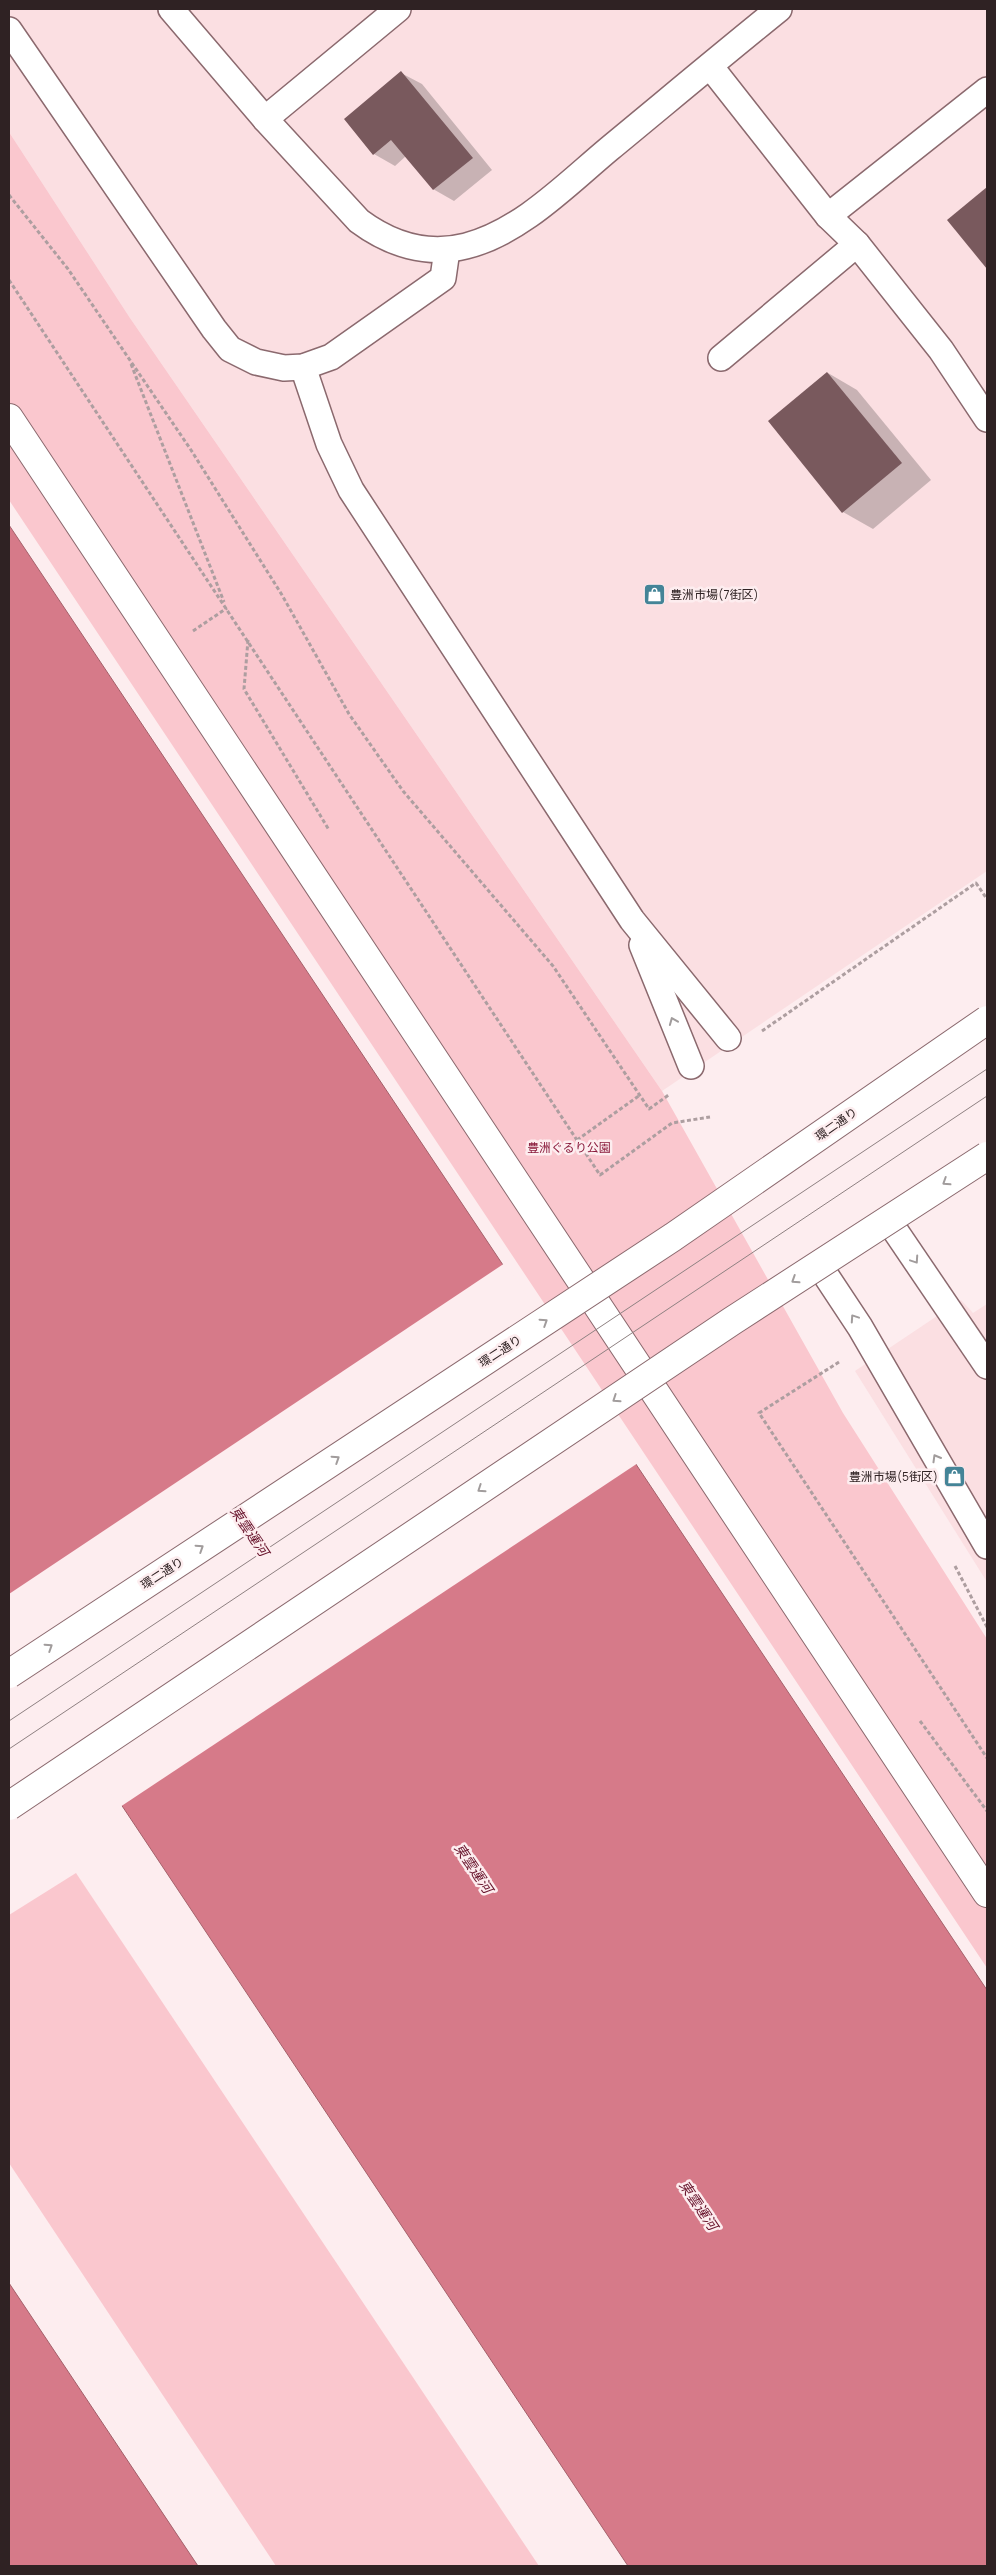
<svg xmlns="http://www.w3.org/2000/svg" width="996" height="2575" font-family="Manrope,'Noto Sans JP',sans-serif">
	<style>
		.built { fill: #fbdfe2 }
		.green { fill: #fac7ce }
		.water { fill: #d67a89; stroke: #a4606a }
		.pier { fill: #fdedef }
		.shadow { fill: #0003 }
		.building { fill: #79595d }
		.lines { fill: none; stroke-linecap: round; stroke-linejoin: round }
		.lane-casing { stroke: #8b696e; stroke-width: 28 }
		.street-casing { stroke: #8b696e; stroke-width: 30 }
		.path { stroke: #ad9ea0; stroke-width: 3; stroke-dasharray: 4 2.5; stroke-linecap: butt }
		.lane { stroke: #fff; stroke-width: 25 }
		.street { stroke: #fff; stroke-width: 28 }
		.tram { stroke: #8e8081; stroke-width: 1 }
		.secondary-bridge-casing { stroke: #8b696e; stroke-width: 30; stroke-linecap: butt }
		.secondary-bridge { stroke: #fff; stroke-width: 28 }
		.oneway { stroke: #a19c9c }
		.labels { text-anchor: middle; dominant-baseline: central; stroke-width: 5; stroke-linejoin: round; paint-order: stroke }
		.poi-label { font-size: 12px; fill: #2f2223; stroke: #fdedef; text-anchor: start }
		.street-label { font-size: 12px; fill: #2f2223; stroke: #fdedef }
		.park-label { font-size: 12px; fill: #8a1b3c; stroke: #fdedef }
		.water-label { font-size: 14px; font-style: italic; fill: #68142c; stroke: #fdedef }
	</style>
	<rect width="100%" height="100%" fill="#fdedef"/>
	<g class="built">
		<polygon points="9,9 987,9 987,871 662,1091 130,318 9,132"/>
		<polygon points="961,1300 973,1313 987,1304 987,1582 855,1371"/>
	</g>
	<g class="green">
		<polygon points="9,132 130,318 662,1091 843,1413 987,1639 987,1968 9,500"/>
		<polygon points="76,1873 539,2566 276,2566 9,2163 9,1915"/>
	</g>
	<g class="water">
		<polygon points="9,525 987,1990 987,2566 628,2566 9,1636"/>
		<polygon points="9,2283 198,2566 9,2566"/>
	</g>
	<polygon class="pier" points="505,1263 638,1463 120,1807 9,1640 9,1594"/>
	<g class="shadow">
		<polygon points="401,73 422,84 492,170 454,201 433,189 406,156 395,166 374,154"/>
		<polygon points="987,188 987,267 949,220"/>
		<polygon points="828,373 857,390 931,480 873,529 843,512"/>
	</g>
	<g class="building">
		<polygon points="401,71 473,158 433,190 391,140 373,155 344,119"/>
		<polygon points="987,187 987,269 947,220"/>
		<polygon points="827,372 902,463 842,513 768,421"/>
	</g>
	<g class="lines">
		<defs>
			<g id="lane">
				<path d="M171,9L265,119L359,221C390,244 427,256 466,246C521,232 567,184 609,149C666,102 722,55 779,9"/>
				<polyline points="9,30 214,329 230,349 256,362 284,368 303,367 331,357 443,278 447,250"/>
				<polyline points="710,66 828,216 857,244 941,350 987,419"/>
				<polyline points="265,119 398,9"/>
				<polyline points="828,216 987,90"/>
				<polyline points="721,358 857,244"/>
				<polyline points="303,367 329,444 351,490 632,920 728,1038"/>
				<polyline points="642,945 691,1066"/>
				<polyline points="888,1220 987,1366"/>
				<polyline points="819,1265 860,1327 987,1546"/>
			</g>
			<polyline id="street" points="9,418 987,1893"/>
		</defs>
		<use href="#lane" class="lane-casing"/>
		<use href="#street" class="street-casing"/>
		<g class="path">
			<polyline points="9,195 68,269 191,450 282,595 349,714 403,791 553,966 649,1109 670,1094"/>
			<polyline points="9,280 600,1175 672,1123 710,1117"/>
			<polyline points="131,364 224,602"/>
			<polyline points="193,631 227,608"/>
			<polyline points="248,640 244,689 329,830"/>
			<polyline points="762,1031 976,883 987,899"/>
			<polyline points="577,1140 640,1095"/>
			<polyline points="839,1362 759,1413 987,1758"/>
			<polyline points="955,1566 987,1627"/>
			<polyline points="920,1721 987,1811"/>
		</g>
		<use href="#lane" class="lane"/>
		<use href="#street" class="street"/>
		<g class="tram">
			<polyline points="9,1721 987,1069"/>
			<polyline points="9,1749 987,1096"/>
		</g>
		<defs>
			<g id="secondary-bridge">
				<polyline points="9,1674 673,1237 987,1020"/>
				<polyline points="9,1806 732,1321 987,1156"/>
			</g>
		</defs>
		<use href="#secondary-bridge" class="secondary-bridge-casing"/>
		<use href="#secondary-bridge" class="secondary-bridge"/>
	</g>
	<defs><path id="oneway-chevron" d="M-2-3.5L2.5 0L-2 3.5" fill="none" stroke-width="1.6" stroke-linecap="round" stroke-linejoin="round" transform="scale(1.25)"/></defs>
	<g class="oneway">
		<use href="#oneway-chevron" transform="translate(673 1021) rotate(-112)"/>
		<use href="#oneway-chevron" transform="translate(946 1182) rotate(147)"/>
		<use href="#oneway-chevron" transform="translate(915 1260) rotate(56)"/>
		<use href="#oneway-chevron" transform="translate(795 1280) rotate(147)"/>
		<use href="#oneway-chevron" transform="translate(854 1318) rotate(-124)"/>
		<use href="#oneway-chevron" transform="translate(544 1322) rotate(-33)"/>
		<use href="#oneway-chevron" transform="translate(616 1399) rotate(146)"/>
		<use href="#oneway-chevron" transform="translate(936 1458) rotate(-120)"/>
		<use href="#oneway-chevron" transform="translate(336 1459) rotate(-33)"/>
		<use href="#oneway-chevron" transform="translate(481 1489) rotate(146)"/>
		<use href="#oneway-chevron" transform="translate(200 1548) rotate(-33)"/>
		<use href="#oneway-chevron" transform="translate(49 1647) rotate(-33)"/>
	</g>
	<defs>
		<symbol id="shop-square" viewBox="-11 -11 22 22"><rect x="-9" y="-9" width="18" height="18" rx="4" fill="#448497" stroke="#fdedef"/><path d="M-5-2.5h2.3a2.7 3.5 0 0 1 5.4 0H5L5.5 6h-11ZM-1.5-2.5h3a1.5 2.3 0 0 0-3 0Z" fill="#fff"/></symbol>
	</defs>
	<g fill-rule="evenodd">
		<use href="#shop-square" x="642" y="582" width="25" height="25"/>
		<use href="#shop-square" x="942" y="1464" width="25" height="25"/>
	</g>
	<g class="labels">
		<g class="poi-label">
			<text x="670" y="594">豊洲市場(7街区)</text>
			<text x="938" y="1476" text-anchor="end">豊洲市場(5街区)</text>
		</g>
		<g class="street-label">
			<text transform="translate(836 1124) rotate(-35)">環二通り</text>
			<text transform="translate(500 1351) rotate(-33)">環二通り</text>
			<text transform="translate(162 1573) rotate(-33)">環二通り</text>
		</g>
		<g class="park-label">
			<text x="569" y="1147">豊洲ぐるり公園</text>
		</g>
		<g class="water-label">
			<text transform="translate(250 1531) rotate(56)">東雲運河</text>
			<text transform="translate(474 1868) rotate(56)">東雲運河</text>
			<text transform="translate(699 2205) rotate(56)">東雲運河</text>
		</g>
	</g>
	<rect width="996" height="2575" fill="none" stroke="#2f2223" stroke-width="20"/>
</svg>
